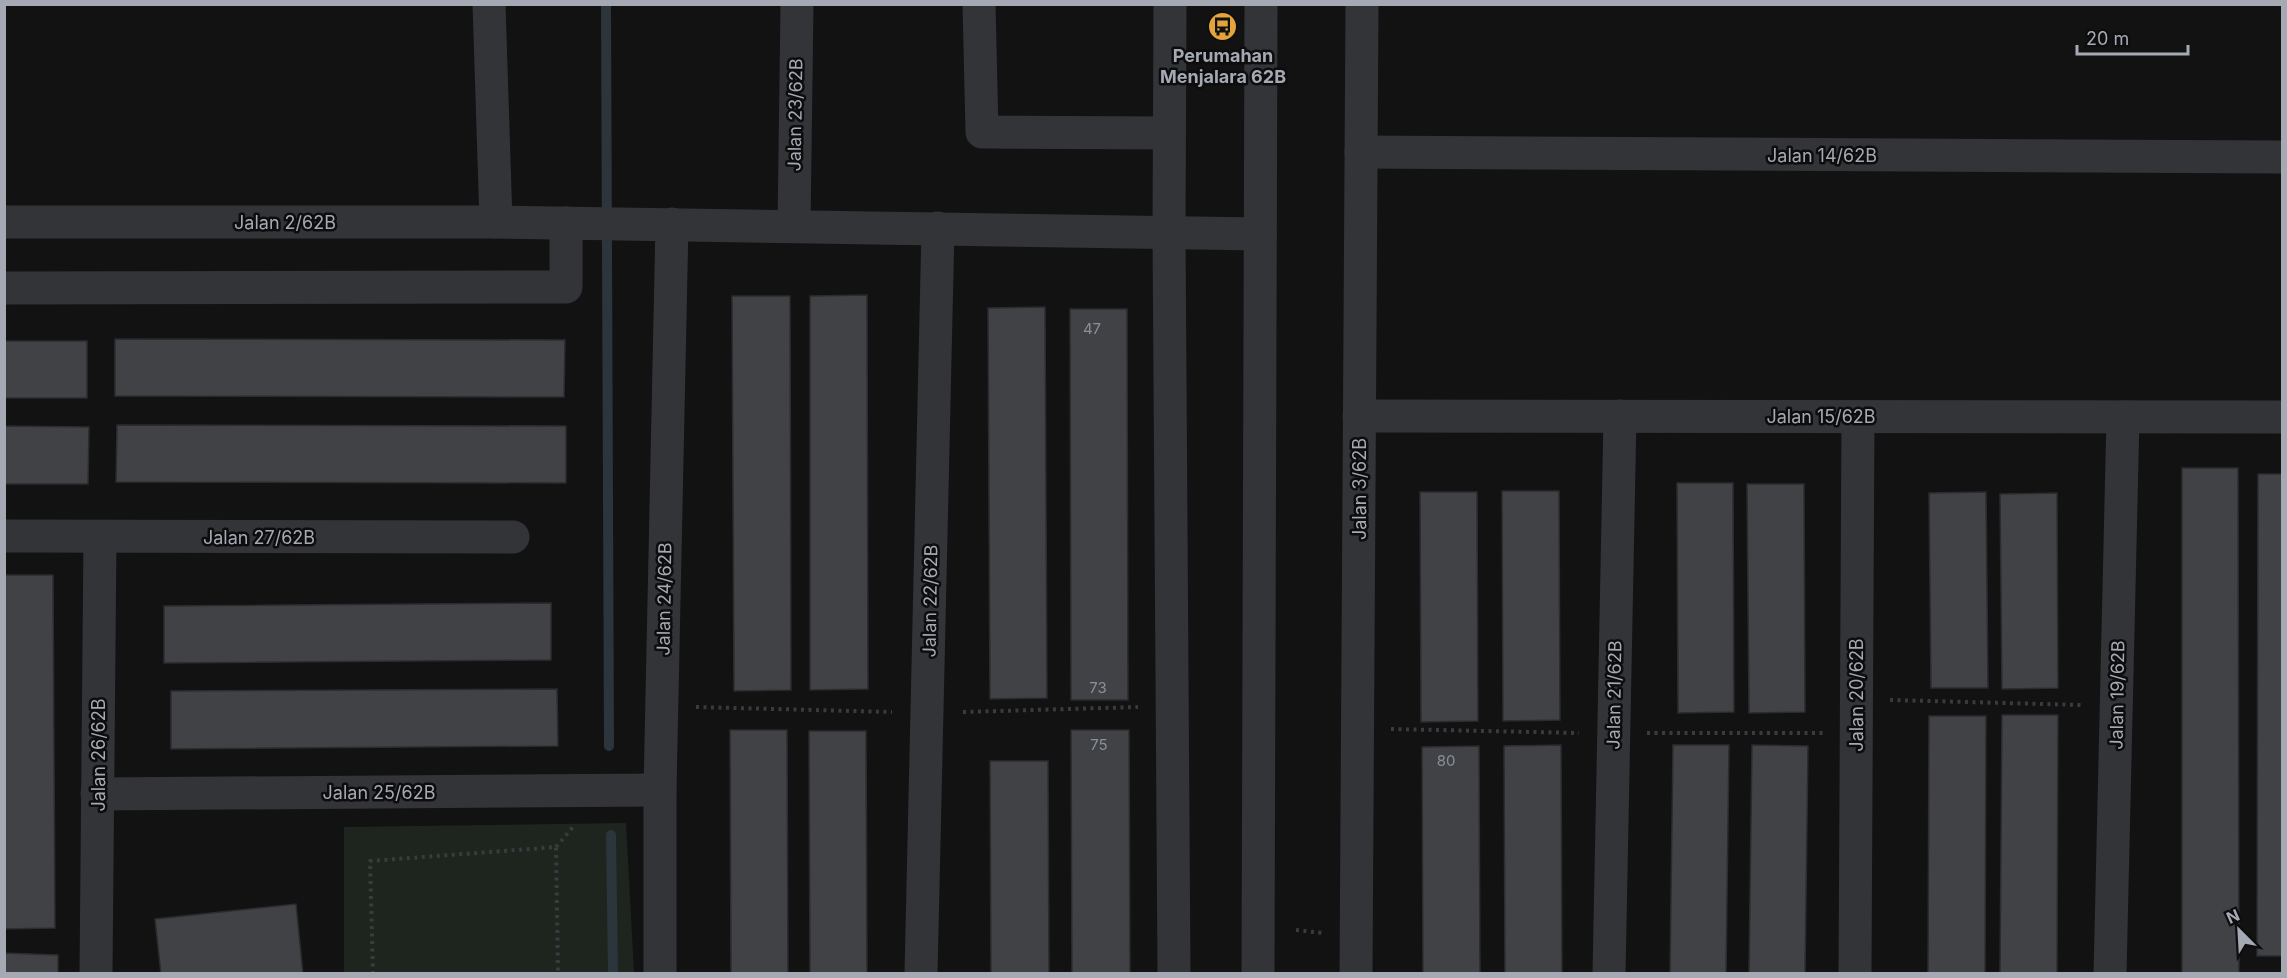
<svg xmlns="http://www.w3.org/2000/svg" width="2287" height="978" font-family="Inter,sans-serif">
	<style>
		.green { fill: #1e251f }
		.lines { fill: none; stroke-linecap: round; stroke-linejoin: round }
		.stream { stroke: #2c353b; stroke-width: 10 }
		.building { fill: #414246; stroke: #2c2c2f; stroke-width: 1.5 }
		.path { stroke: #393b3f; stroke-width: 4; stroke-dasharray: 3 4.5; stroke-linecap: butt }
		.minor { stroke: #333438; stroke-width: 33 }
		.labels { text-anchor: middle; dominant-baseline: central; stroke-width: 5; stroke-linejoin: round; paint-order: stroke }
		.number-label { font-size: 15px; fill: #8b8f98 }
		.poi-label { font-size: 18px; font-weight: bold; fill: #a4a9b3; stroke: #0d0d0e }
		.street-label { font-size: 18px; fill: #a4a9b3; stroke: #0d0d0e }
	</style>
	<rect width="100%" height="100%" fill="#121213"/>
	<polygon class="green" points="626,823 634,973 344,973 344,827"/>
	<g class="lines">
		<g class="stream">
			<polyline points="606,4 609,746"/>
			<polyline points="611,835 613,974"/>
		</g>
	</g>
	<g class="building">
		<polygon points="867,295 868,689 810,690 810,296"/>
		<polygon points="732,296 790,296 791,690 734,691"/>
		<polygon points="1045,307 1047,698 990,699 988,308"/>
		<polygon points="1070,309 1127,309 1128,700 1071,700"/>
		<polygon points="115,339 565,340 564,397 115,396"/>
		<rect x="4" y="341" width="83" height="57"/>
		<polygon points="117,425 566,426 566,483 116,482"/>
		<polygon points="4,426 89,427 88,484 4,484"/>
		<polygon points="2182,468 2238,468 2239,974 2182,974"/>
		<polygon points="2258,474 2282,474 2282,956 2257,956"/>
		<polygon points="1677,483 1733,483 1734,712 1678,713"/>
		<polygon points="1747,484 1804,484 1805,712 1749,713"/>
		<polygon points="1502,491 1559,491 1560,720 1503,721"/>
		<polygon points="1420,492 1477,492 1478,721 1421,722"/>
		<polygon points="1986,492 1988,688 1931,688 1929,493"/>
		<polygon points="2057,493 2058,688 2002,689 2000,494"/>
		<polygon points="4,575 53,575 55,928 4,929"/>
		<polygon points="551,603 551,660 164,663 164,606"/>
		<polygon points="557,689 558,746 171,749 171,691"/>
		<polygon points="2002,715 2058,715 2057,974 2000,974"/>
		<polygon points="1929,716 1986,716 1985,974 1928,974"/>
		<polygon points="730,730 787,730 788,974 731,974"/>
		<polygon points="1071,730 1129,730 1130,974 1072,974"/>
		<polygon points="809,731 866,731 867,974 810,974"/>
		<polygon points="1561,745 1562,974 1505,974 1504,746"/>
		<polygon points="1673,745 1729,745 1726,974 1670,974"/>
		<polygon points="1752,745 1808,746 1805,974 1749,974"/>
		<polygon points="1479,746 1480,974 1423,974 1422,747"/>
		<polygon points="990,761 1048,761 1049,974 991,974"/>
		<polygon points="296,904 303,974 161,974 155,919"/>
		<polygon points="4,953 58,955 58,974 4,974"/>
	</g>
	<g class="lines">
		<g class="path">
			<polyline points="1890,700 2081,705"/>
			<polyline points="696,707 892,712"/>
			<polyline points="963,712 1138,707"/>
			<polyline points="1391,729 1579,733"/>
			<polyline points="1647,733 1823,733"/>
			<polyline points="556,847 573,827"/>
			<polyline points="1296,930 1323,933"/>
			<polyline points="373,974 370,861 556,847 558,974"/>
		</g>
		<g class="minor">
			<polyline points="489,4 496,222"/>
			<polyline points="979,4 982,132 1169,133"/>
			<polyline points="1170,4 1169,232 1174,974"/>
			<polyline points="1361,152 2282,157"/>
			<polyline points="4,222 496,222 1260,234"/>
			<polyline points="794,226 797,4"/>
			<polyline points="4,288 566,287 566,223"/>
			<polyline points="1359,416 2282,417"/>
			<polyline points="4,536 513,537"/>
			<polyline points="97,794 660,790"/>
			<polyline points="96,974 100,537"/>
			<polyline points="660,974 660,790 672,224"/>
			<polyline points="921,974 938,228"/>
			<polyline points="1258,974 1261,4"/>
			<polyline points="1356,974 1362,4"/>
			<polyline points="1609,974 1620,416"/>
			<polyline points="1855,974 1858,417"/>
			<polyline points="2110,974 2123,417"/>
		</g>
	</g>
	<defs>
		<symbol id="bus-disc" viewBox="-11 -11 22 22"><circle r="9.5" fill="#e2a43b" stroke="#0d0d0e"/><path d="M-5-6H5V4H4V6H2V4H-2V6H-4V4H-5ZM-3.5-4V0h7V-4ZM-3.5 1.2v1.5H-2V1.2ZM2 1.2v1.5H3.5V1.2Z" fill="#111"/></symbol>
	</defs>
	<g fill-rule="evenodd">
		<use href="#bus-disc" x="1206" y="10" width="33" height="33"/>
	</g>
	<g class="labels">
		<g class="number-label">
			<text x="1092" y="328">47</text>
			<text x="1098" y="687">73</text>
			<text x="1099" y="744">75</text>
			<text x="1446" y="760">80</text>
		</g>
		<g class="poi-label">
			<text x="1223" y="55">Perumahan<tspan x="1223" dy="21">Menjalara 62B</tspan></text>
		</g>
		<g class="street-label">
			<text transform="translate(795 115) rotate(-89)">Jalan 23/62B</text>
			<text x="1822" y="155">Jalan 14/62B</text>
			<text x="285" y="222">Jalan 2/62B</text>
			<text x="1821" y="416">Jalan 15/62B</text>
			<text transform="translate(1359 489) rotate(-90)">Jalan 3/62B</text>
			<text x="259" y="537">Jalan 27/62B</text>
			<text transform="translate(664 599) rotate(-89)">Jalan 24/62B</text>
			<text transform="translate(930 601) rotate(-89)">Jalan 22/62B</text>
			<text transform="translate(1614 695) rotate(-89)">Jalan 21/62B</text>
			<text transform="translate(1856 695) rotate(-90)">Jalan 20/62B</text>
			<text transform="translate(2117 695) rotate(-89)">Jalan 19/62B</text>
			<text transform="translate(98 755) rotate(-90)">Jalan 26/62B</text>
			<text x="379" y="792">Jalan 25/62B</text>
		</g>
	</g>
	<rect width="2287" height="978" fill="none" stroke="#a4a9b3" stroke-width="12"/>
	<g transform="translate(2239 930) rotate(336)" stroke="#0d0d0e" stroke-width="4.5" paint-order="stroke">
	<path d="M0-4.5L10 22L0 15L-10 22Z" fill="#a4a9b3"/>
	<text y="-9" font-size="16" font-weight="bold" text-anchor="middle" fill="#a4a9b3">N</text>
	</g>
	<path d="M2077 45v9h111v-9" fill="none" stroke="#a4a9b3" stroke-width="3"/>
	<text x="2086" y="45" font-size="18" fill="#a4a9b3" stroke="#0d0d0e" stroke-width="4.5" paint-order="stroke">20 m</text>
</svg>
